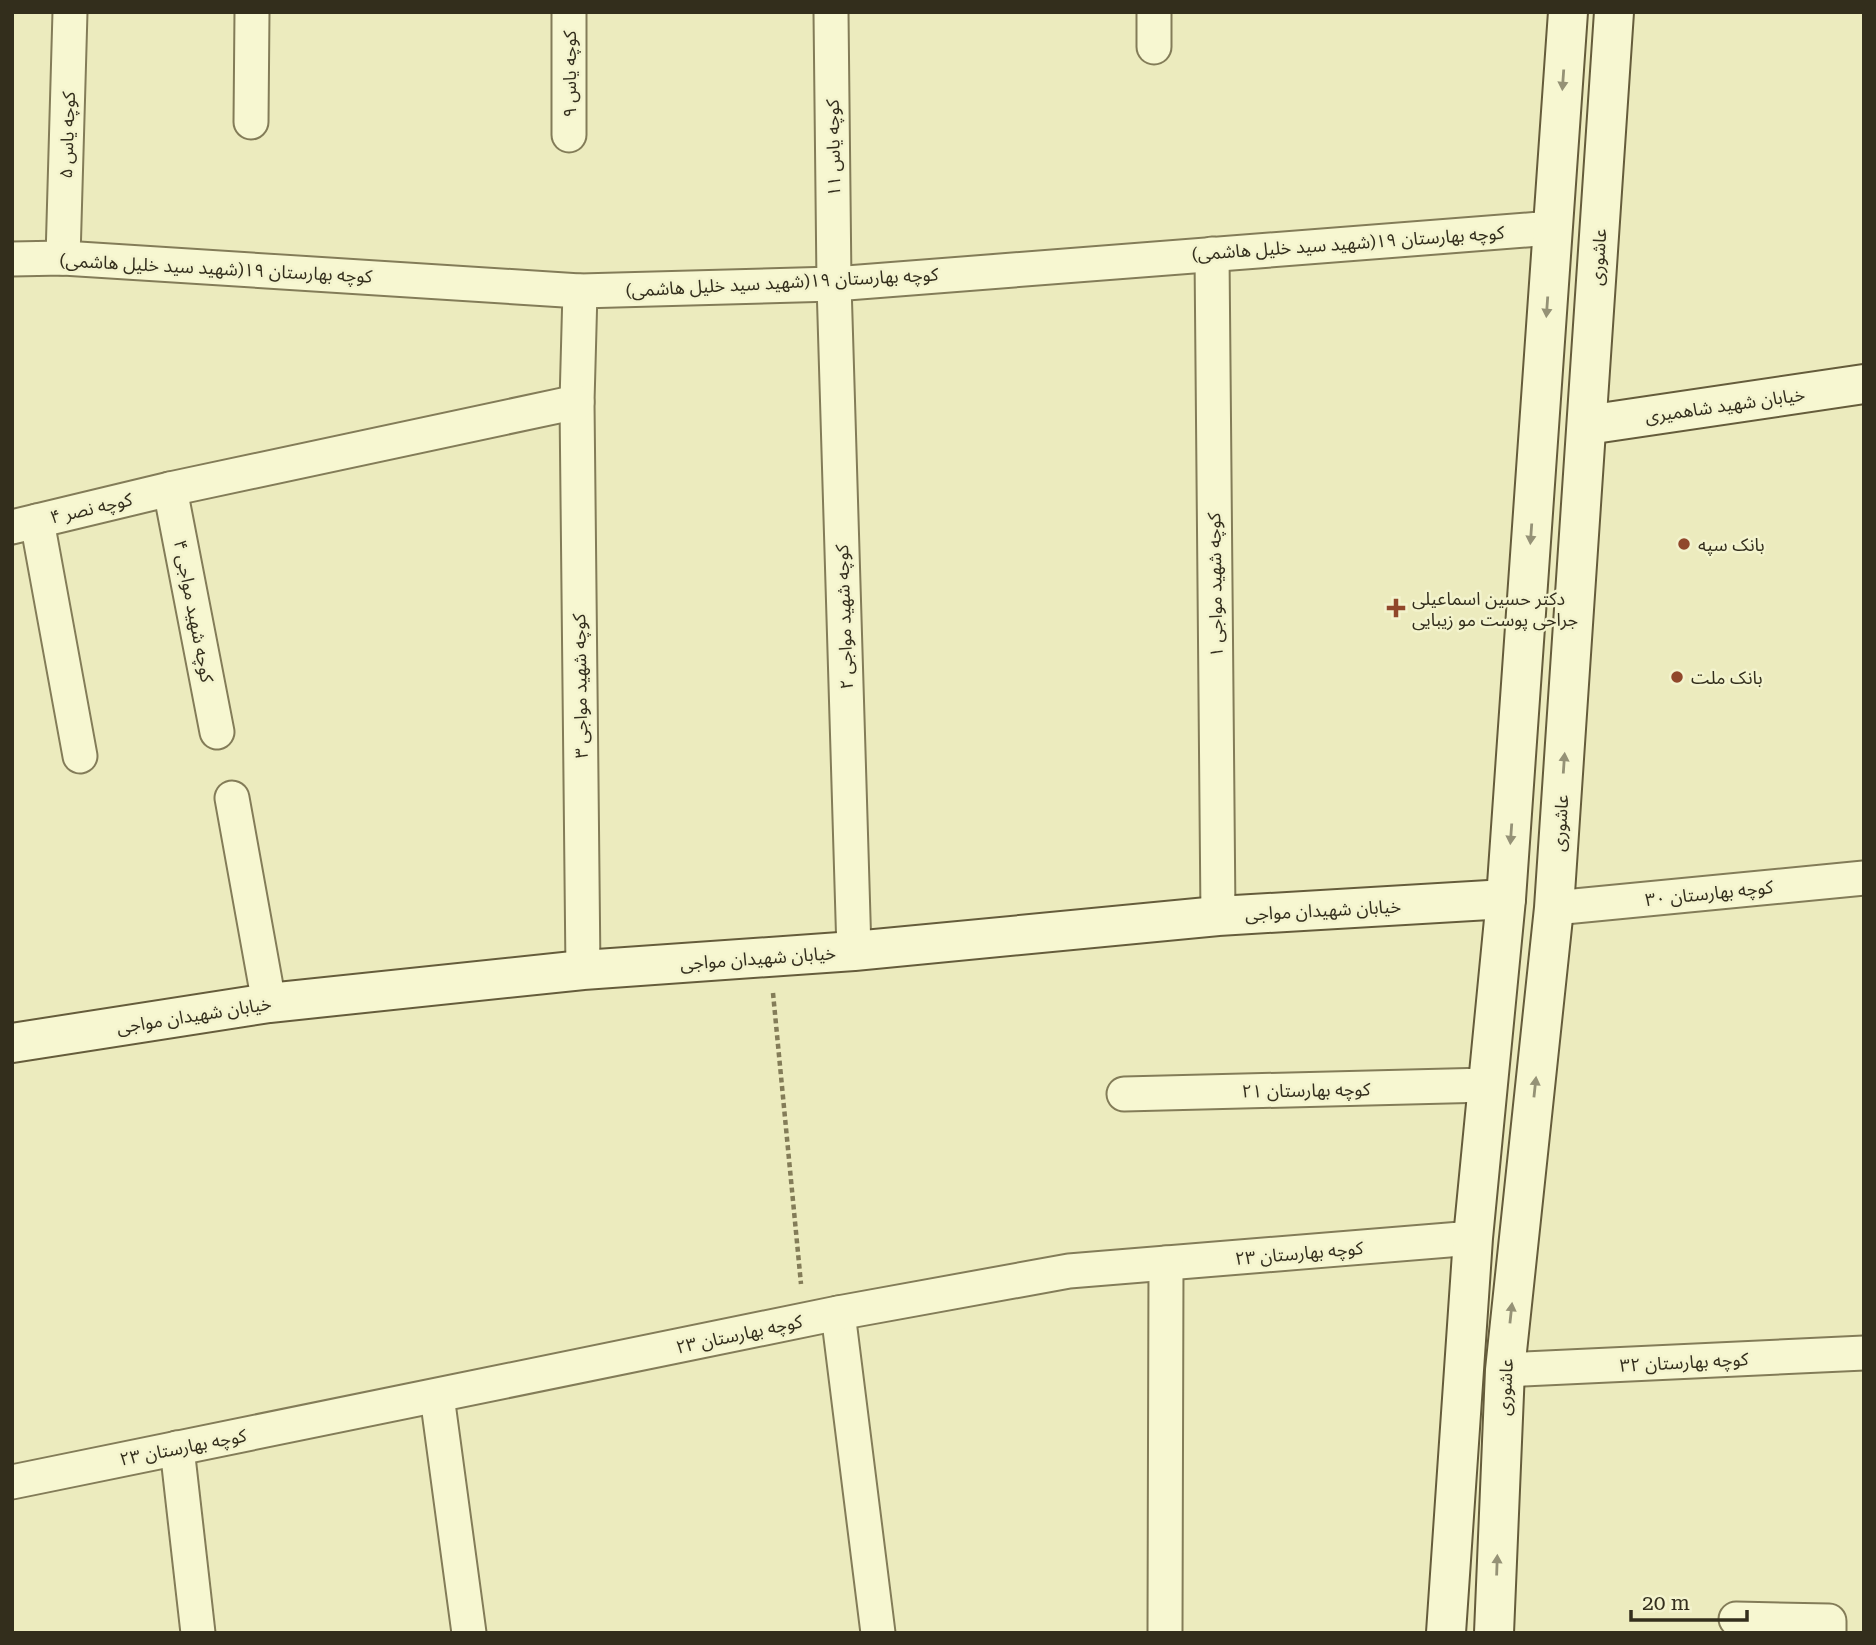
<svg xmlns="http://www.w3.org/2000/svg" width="1876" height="1645" font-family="'Roboto Serif','Noto Sans Arabic',serif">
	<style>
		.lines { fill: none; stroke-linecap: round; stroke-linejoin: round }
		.street-casing { stroke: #837c58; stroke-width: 37 }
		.secondary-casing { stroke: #655c3b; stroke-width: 42 }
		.path { stroke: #837c58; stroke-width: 4.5; stroke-dasharray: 5 3.5; stroke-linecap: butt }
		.street { stroke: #f7f7d1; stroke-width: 33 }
		.secondary { stroke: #f7f7d1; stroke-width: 38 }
		.oneway { fill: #959276 }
		.poi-dot { fill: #90472a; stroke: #f3f3cd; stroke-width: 2.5 }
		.labels { text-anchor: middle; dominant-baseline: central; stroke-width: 5; stroke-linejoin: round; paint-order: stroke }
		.street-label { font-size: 18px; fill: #332e1c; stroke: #f3f3cd }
		.poi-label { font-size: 18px; fill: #332e1c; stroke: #f3f3cd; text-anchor: start }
	</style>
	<rect width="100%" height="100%" fill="#ecebbe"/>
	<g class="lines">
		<defs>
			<g id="street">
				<polyline points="831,12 834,284 854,951"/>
				<polyline points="1154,12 1154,47"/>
				<polyline points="251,122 252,12"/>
				<polyline points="569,135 569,12"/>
				<polyline points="1212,254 1218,916"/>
				<polyline points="63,258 70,12"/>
				<polyline points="12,259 63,258 580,291 834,284 1552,228"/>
				<polyline points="580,291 577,402 583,970"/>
				<polyline points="170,489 217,732"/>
				<polyline points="37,521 80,756"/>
				<polyline points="12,527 170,489 577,402"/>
				<polyline points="232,798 269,1003"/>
				<polyline points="1554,908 1864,878"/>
				<polyline points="1124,1094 1488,1085"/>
				<polyline points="838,1313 878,1633"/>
				<polyline points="1505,1370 1864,1353"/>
				<polyline points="437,1396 469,1633"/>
				<polyline points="177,1448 198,1633"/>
				<polyline points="12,1482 838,1313 1069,1271 1473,1238"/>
				<polyline points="1736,1619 1829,1621 1829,1633"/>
				<polyline points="1165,1633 1166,1263"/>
			</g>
			<g id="secondary">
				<polyline points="1587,425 1864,384"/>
				<polyline points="12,1043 269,1003 583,970 854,951 1218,916 1506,899"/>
				<polyline points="1446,1633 1473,1238 1506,899 1568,12"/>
				<polyline points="1494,1633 1505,1370 1554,908 1614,12"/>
			</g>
		</defs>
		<use href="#street" class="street-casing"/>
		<use href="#secondary" class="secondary-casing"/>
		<polyline class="path" points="773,993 801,1284"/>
		<use href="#street" class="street"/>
		<use href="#secondary" class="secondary"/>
	</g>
	<defs><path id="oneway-solid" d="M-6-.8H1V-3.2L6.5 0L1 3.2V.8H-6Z" transform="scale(1.75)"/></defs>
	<g class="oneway">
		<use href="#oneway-solid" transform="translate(1563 80) rotate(94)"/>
		<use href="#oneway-solid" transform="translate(1547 307) rotate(94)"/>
		<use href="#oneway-solid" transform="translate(1531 534) rotate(94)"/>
		<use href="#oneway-solid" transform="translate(1564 763) rotate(-86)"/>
		<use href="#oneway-solid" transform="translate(1511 834) rotate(94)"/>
		<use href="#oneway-solid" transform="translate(1535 1087) rotate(-84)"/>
		<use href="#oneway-solid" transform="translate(1511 1313) rotate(-84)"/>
		<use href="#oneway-solid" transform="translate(1497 1565) rotate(-88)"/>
	</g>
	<g class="poi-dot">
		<circle cx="1684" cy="544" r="7"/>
		<path d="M1392.5 597.5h7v7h7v7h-7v7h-7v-7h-7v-7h7z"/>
		<circle cx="1677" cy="677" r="7"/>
	</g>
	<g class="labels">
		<g class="street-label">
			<text transform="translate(569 74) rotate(-90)">کوچه یاس ۹</text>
			<text transform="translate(67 135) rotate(-88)">کوچه یاس ۵</text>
			<text transform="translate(833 148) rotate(-91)">کوچه یاس ۱۱</text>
			<text transform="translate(1348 243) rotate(-4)">کوچه بهارستان ۱۹(شهید سید خلیل هاشمی)</text>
			<text transform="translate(1598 257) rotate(-86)">عاشوری</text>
			<text transform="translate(216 268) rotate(3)">کوچه بهارستان ۱۹(شهید سید خلیل هاشمی)</text>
			<text transform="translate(782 282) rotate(-3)">کوچه بهارستان ۱۹(شهید سید خلیل هاشمی)</text>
			<text transform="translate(1725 405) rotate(-8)">خیابان شهید شاهمیری</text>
			<text transform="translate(91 508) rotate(-13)">کوچه نصر ۴</text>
			<text transform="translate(1215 585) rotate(-91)">کوچه شهید مواجی ۱</text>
			<text transform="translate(194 611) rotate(79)">کوچه شهید مواجی ۴</text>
			<text transform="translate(844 617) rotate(-92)">کوچه شهید مواجی ۲</text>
			<text transform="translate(580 686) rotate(-91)">کوچه شهید مواجی ۳</text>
			<text transform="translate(1560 823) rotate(-86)">عاشوری</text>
			<text transform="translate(1709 893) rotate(-6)">کوچه بهارستان ۳۰</text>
			<text transform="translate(1323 910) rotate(-3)">خیابان شهیدان مواجی</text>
			<text transform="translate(758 958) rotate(-4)">خیابان شهیدان مواجی</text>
			<text transform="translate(194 1015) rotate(-9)">خیابان شهیدان مواجی</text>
			<text transform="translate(1306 1090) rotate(-1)">کوچه بهارستان ۲۱</text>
			<text transform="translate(1299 1253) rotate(-5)">کوچه بهارستان ۲۳</text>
			<text transform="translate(739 1334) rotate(-12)">کوچه بهارستان ۲۳</text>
			<text transform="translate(1684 1362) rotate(-3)">کوچه بهارستان ۳۲</text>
			<text transform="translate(1505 1387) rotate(-87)">عاشوری</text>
			<text transform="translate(183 1447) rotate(-11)">کوچه بهارستان ۲۳</text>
		</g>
		<g class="poi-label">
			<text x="1698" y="544">بانک سپه</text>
			<text x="1412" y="598">دکتر حسین اسماعیلی<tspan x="1412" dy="21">جراحی پوست مو زیبایی</tspan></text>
			<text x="1691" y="677">بانک ملت</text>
		</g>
	</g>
	<rect width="1876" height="1645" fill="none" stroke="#332e1c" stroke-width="28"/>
	<path d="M1631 1610v10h116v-10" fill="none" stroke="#332e1c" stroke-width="3.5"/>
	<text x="1642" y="1610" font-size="21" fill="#332e1c" stroke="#f3f3cd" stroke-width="5" paint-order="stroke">20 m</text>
</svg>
